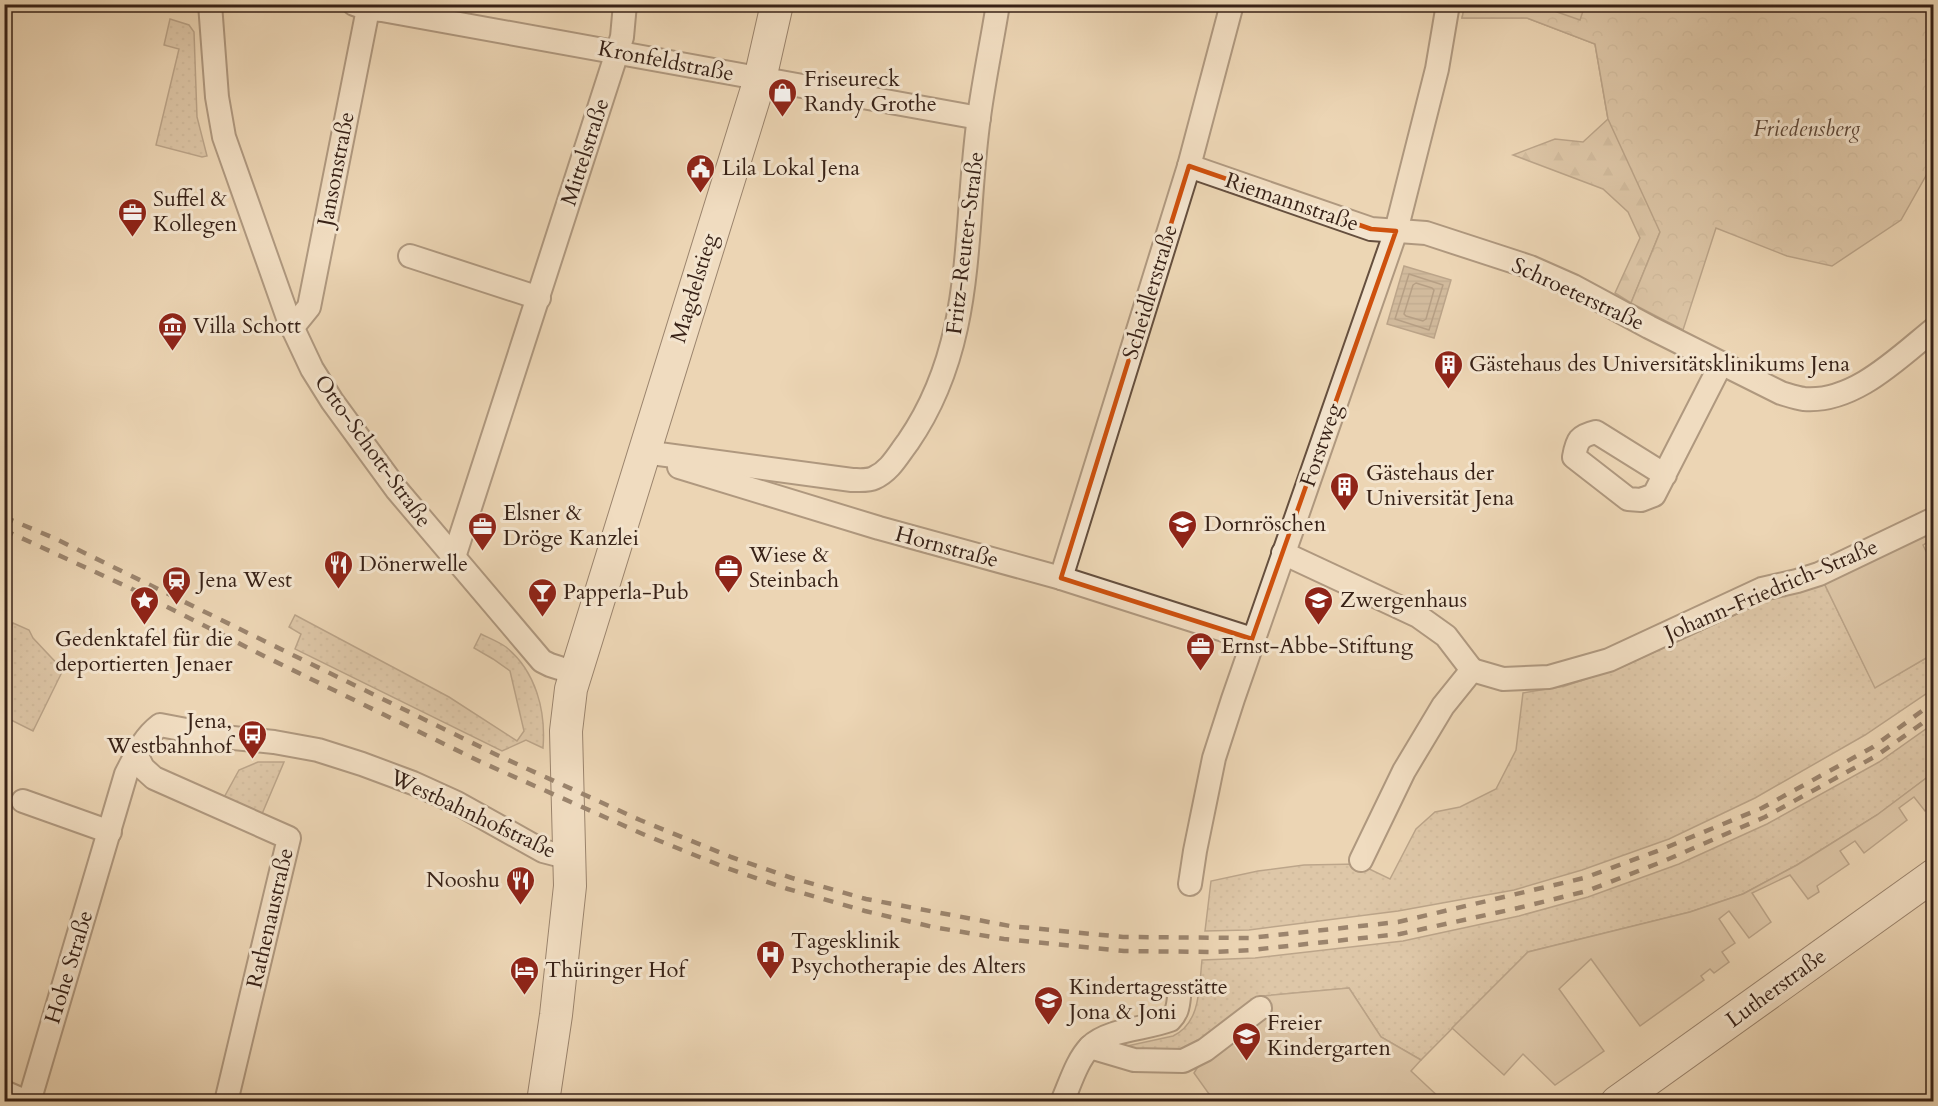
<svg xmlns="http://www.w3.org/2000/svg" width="1938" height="1106" font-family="Cardo,serif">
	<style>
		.grass { fill: url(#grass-dots); stroke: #826c58; stroke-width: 1.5 }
		.forest { fill: url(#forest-firs); stroke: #826c58; stroke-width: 1.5 }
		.park { fill: url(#park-crowns); stroke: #826c58; stroke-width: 1.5 }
		.garden { fill: #cdb799; stroke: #826c58; stroke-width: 1.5 }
		.water { fill: url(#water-rules); stroke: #7f6955; stroke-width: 1.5 }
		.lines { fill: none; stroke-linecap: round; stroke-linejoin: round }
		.shore { stroke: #745e4b; stroke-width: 1.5 }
		.street-casing { stroke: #654f3e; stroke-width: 26 }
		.secondary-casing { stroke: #382217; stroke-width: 34 }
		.street { stroke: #f3e4ce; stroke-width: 22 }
		.secondary { stroke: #f3e4ce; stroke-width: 32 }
		.rail { stroke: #382217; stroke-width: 4.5; stroke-dasharray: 10 10; stroke-linecap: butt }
		.marked { fill: none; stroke: #ce510e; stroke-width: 4.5; stroke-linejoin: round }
		.labels { text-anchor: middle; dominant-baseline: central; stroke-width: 6; stroke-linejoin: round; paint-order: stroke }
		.street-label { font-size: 22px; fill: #382217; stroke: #f3e4ce }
		.poi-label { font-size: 22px; fill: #382217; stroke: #f3e4ce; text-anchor: start }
		.park-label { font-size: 22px; font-style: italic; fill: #5d4738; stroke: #f3e4ce }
	</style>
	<defs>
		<pattern id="grass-dots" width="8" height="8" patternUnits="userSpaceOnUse" patternTransform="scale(1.5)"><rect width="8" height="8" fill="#cdb799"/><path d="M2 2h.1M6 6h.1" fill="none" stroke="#b19d83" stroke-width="1.8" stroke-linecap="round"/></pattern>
		<pattern id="forest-firs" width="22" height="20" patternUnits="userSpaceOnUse" patternTransform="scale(1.5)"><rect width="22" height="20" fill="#cdb799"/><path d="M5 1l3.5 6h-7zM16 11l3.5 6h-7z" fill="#b19d83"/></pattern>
		<pattern id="park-crowns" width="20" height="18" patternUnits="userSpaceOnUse" patternTransform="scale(1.5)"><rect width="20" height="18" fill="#cdb799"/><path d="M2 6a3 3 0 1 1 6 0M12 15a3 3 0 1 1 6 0" fill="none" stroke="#b19d83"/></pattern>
		<pattern id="water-rules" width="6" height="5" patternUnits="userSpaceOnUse" patternTransform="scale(1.5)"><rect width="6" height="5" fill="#af997f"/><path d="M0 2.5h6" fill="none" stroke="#8f7c67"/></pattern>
	</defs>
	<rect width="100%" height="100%" fill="#ecd6b4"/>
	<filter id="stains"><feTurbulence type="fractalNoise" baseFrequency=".00333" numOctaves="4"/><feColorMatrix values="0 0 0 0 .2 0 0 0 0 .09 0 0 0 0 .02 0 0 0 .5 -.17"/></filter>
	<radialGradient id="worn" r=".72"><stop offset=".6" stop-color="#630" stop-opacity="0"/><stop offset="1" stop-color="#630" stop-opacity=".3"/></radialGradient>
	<g class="grass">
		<polygon points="170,19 189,25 194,32 197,117 207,156 202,157 156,145 179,49 164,45"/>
		<polygon points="1824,583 1875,687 1933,654 1933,689 1865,735 1755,798 1669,839 1582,870 1514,890 1398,911 1249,930 1205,931 1211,881 1258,871 1304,865 1359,864 1390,879 1416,829 1435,812 1460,807 1496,789 1516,750 1523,693 1565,686 1622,667 1765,601 1791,593 1811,589"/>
		<path d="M295,615L449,697L517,741L524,731L510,671L493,659L474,648L481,634C489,638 499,642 506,647C536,671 546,711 543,748L526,740L502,751L295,649L301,634L289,627Z"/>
		<polygon points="13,623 29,630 33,638 63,670 33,731 5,717 5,642"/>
		<path d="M1933,724V773L1877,815L1797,865L1743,894L1690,912L1528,952L1421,1060L1381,1037L1349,988L1263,996L1198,1046L1173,1051L1118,1048L1173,1036C1201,1023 1199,987 1202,960L1255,958L1403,941L1519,916L1588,897L1679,864L1767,824L1879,762Z"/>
		<polygon points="258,762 284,762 259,821 221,803 239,770"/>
	</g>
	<polygon class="forest" points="1465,5 1517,5 1602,42 1660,232 1631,303 1615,293 1640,238 1628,212 1603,189 1513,155 1555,139 1583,142 1608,119 1595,44 1527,18 1462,18"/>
	<polygon class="park" points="1465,4 1933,5 1933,161 1932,165 1901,220 1832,266 1787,256 1716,228 1683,330 1631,303 1660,232 1608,119 1595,44 1527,18 1462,18"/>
	<g class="garden">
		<polygon points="1537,5 1585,4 1585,5 1580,20"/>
		<polygon points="1933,531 1933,539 1923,545 1933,566 1933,654 1875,688 1824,583"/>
		<polygon points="1933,773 1933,805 1925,811 1914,797 1899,808 1907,820 1864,853 1855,841 1840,851 1849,864 1817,886 1819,892 1808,899 1790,875 1752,893 1771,922 1749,938 1729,911 1719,919 1735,943 1722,952 1729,962 1714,973 1710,969 1701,976 1704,980 1640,1026 1591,959 1559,989 1604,1051 1555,1085 1523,1054 1504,1075 1452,1028 1528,952 1690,912 1743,894 1797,865 1877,815"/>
		<polygon points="1349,988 1381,1037 1421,1060 1411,1071 1443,1101 1214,1101 1194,1073 1200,1063 1272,1010 1263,996"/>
	</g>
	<polygon class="water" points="1404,266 1451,280 1434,338 1387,324"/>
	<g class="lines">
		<g class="shore">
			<polygon points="1409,274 1443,285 1429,330 1395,319"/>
			<polygon points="1416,283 1432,288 1434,290 1426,319 1423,321 1406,316 1404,314 1413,285"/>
		</g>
		<defs>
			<g id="street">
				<polyline points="210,4 217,97 224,137 288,318 312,369 332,401 397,490 542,661 550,665 575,673"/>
				<polyline points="354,4 368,9 382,10 979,118"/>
				<path d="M1189,166L1371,229L1426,233L1530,267L1573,286L1649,327L1781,393C1788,395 1796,398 1804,399C1854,403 1898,358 1934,329"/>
				<polyline points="410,256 539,298"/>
				<polyline points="292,328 309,307 369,4"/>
				<path d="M644,452L852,480C859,480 868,481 874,478C890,471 898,455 908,442C977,342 963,230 979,117C984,79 992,42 998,4"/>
				<polyline points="679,467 879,528 1061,578 1252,639"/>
				<path d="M1665,475L1596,432C1579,436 1577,440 1574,457L1628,499L1641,500L1654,495L1721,364"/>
				<polyline points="1283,553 1418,616 1446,636 1472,670"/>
				<polyline points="454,557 622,37 625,4"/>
				<polyline points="1061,578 1189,166 1232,4"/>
				<polyline points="1472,670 1503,679 1549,677 1609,660 1762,589 1797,581 1819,574 1934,519"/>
				<polyline points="136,754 143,768 154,778 289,838 226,1102"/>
				<polyline points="23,801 110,832"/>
				<polyline points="1361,860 1404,771 1443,706 1472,670"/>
				<polyline points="1190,884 1195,851 1214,758 1233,699 1396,231 1437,69 1448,4"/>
				<polyline points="1090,1047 1134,1060 1183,1061 1205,1050 1260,1008"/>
				<polyline points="4,1092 27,1102"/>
				<path d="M29,1102L126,774C136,755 143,738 160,725L223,737L274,742L318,750L362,764L413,783L457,803L543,851L570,858"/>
				<path d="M1062,1102C1070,1084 1077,1060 1090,1047C1108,1029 1147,1029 1170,1020C1177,1013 1178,1007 1179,997"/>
			</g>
			<g id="secondary">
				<polyline points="543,1102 556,1015 570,886 566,731 571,689 760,79 777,4"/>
				<polyline points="1617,1102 1934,875"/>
			</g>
		</defs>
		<use href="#street" class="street-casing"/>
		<use href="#secondary" class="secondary-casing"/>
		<use href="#street" class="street"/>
		<use href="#secondary" class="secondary"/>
		<g class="rail">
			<polyline points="4,517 54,538 497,755 640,820 731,857 792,878 866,899 1010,926 1123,937 1249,938 1398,922 1584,878 1660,850 1762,808 1873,747 1934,702"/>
			<polyline points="4,530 130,588 266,657 481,762 645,835 724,867 788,889 865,911 933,927 1004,939 1124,951 1214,952 1251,950 1400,934 1518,908 1587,891 1664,861 1765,817 1876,756 1934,715"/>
		</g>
	</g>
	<path d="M0 0H1938V1106H0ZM1189,166L1371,229L1396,231L1252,639L1061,578Z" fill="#ecd6b4" fill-opacity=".55" fill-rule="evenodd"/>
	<path class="marked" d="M1189,166L1371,229L1396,231L1252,639L1061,578Z"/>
	<defs>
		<symbol id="shop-pin" viewBox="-11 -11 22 30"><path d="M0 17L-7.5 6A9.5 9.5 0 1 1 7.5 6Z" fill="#8f2418" stroke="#f3e4ce"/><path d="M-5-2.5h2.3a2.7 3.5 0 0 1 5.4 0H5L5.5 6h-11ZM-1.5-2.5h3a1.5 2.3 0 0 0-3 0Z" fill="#fff"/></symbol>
		<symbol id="civic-pin" viewBox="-11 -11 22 30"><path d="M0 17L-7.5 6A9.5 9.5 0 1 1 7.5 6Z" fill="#8f2418" stroke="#f3e4ce"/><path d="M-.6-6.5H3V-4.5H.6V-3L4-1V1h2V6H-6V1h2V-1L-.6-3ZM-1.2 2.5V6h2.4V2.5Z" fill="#fff"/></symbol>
		<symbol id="office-pin" viewBox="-11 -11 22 30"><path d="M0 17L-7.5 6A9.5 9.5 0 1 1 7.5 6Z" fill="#8f2418" stroke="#f3e4ce"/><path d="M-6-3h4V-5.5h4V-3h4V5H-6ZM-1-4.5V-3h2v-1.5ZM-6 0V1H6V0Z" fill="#fff"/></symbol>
		<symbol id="museum-pin" viewBox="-11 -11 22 30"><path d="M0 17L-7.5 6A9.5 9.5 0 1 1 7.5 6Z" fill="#8f2418" stroke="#f3e4ce"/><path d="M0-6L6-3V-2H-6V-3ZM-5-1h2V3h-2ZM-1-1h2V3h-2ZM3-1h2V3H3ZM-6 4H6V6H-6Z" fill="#fff"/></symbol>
		<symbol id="building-pin" viewBox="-11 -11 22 30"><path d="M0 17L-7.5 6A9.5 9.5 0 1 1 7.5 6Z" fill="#8f2418" stroke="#f3e4ce"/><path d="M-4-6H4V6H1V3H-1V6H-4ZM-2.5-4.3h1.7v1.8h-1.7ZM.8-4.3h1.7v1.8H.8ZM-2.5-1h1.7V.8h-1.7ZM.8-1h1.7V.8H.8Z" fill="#fff"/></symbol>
		<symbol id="school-pin" viewBox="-11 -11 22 30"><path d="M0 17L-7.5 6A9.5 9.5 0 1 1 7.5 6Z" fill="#8f2418" stroke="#f3e4ce"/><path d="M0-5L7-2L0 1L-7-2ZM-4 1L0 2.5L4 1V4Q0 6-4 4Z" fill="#fff"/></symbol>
		<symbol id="restaurant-pin" viewBox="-11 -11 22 30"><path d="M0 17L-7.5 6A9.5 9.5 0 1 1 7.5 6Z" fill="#8f2418" stroke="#f3e4ce"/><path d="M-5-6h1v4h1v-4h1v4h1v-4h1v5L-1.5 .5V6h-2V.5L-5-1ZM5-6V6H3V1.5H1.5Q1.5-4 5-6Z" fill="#fff"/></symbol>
		<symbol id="station-pin" viewBox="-11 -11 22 30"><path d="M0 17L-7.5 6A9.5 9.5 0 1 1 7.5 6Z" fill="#8f2418" stroke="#f3e4ce"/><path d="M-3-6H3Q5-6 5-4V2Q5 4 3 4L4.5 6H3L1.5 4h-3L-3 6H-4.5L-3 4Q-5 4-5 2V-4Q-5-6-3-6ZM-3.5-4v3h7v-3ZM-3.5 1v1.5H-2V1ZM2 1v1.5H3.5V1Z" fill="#fff"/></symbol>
		<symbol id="bar-pin" viewBox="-11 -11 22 30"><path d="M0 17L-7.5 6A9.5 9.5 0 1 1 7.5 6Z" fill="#8f2418" stroke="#f3e4ce"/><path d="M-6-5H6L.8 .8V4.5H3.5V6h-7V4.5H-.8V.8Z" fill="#fff"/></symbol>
		<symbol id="sight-pin" viewBox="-11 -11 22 30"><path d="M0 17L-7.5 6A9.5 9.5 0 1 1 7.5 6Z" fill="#8f2418" stroke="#f3e4ce"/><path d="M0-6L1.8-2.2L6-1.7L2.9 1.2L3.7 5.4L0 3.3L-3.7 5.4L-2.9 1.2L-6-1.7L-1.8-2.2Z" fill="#fff"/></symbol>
		<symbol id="bus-pin" viewBox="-11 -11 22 30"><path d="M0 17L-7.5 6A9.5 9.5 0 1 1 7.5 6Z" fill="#8f2418" stroke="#f3e4ce"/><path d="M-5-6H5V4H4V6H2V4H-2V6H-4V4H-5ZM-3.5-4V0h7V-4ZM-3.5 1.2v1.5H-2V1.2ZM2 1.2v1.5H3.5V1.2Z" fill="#fff"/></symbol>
		<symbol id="hospital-pin" viewBox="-11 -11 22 30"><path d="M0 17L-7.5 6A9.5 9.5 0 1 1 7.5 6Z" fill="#8f2418" stroke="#f3e4ce"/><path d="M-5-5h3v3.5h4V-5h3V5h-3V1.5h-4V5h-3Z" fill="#fff"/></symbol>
		<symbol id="hotel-pin" viewBox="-11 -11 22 30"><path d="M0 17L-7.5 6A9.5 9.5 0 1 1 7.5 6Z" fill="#8f2418" stroke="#f3e4ce"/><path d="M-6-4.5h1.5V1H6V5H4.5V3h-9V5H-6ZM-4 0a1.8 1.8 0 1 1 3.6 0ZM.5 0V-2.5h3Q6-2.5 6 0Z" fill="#fff"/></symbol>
	</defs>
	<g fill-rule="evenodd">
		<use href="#shop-pin" x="766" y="76" width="33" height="45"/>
		<use href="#civic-pin" x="684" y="152" width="33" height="45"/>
		<use href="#office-pin" x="116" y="196" width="33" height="45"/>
		<use href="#museum-pin" x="156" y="310" width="33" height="45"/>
		<use href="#building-pin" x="1432" y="348" width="33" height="45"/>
		<use href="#building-pin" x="1328" y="470" width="33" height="45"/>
		<use href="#school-pin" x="1166" y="508" width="33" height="45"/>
		<use href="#office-pin" x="466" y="510" width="33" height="45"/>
		<use href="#restaurant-pin" x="322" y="548" width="33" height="45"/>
		<use href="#office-pin" x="712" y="552" width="33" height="45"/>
		<use href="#station-pin" x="160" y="564" width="33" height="45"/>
		<use href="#bar-pin" x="526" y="576" width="33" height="45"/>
		<use href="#sight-pin" x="128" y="584" width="33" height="45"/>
		<use href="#school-pin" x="1302" y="584" width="33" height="45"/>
		<use href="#office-pin" x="1184" y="630" width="33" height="45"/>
		<use href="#bus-pin" x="236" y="718" width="33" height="45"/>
		<use href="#restaurant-pin" x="504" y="864" width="33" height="45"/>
		<use href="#hospital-pin" x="754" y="938" width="33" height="45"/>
		<use href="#hotel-pin" x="508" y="954" width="33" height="45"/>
		<use href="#school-pin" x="1032" y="984" width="33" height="45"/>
		<use href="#school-pin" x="1230" y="1020" width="33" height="45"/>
	</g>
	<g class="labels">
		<g class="street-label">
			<text transform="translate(666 61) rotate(11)">Kronfeldstraße</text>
			<text transform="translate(585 152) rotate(-72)">Mittelstraße</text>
			<text transform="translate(336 169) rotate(-79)">Jansonstraße</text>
			<text transform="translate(1292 202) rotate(19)">Riemannstraße</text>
			<text transform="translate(965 243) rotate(-83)">Fritz-Reuter-Straße</text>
			<text transform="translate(694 288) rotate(-73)">Magdelstieg</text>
			<text transform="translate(1150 292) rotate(-73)">Scheidlerstraße</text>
			<text transform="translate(1578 294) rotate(25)">Schroeterstraße</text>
			<text transform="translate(1321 445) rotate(-71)">Forstweg</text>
			<text transform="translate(373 451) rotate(54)">Otto-Schott-Straße</text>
			<text transform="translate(947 547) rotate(15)">Hornstraße</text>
			<text transform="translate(1771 590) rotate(-23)">Johann-Friedrich-Straße</text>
			<text transform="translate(473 814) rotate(25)">Westbahnhofstraße</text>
			<text transform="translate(270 918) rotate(-77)">Rathenaustraße</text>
			<text transform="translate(69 967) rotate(-73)">Hohe Straße</text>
			<text transform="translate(1776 988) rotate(-36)">Lutherstraße</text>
		</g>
		<g class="poi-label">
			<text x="804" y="79">Friseureck<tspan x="804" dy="25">Randy Grothe</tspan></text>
			<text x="722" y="168">Lila Lokal Jena</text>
			<text x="153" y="199">Suffel &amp;<tspan x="153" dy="25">Kollegen</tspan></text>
			<text x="193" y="326">Villa Schott</text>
			<text x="1469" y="364">Gästehaus des Universitätsklinikums Jena</text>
			<text x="1366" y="473">Gästehaus der<tspan x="1366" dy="25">Universität Jena</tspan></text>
			<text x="503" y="513">Elsner &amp;<tspan x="503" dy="25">Dröge Kanzlei</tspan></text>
			<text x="1204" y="524">Dornröschen</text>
			<text x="749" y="555">Wiese &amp;<tspan x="749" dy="25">Steinbach</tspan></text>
			<text x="359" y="564">Dönerwelle</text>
			<text x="198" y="580">Jena West</text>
			<text x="563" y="592">Papperla-Pub</text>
			<text x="1340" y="600">Zwergenhaus</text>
			<text x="144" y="639" text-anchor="middle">Gedenktafel für die<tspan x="144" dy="25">deportierten Jenaer</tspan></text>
			<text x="1221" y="646">Ernst-Abbe-Stiftung</text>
			<text x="232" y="721" text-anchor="end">Jena,<tspan x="232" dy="25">Westbahnhof</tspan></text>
			<text x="500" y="880" text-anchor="end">Nooshu</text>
			<text x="791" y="941">Tagesklinik<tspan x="791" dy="25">Psychotherapie des Alters</tspan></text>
			<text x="545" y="970">Thüringer Hof</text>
			<text x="1069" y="987">Kindertagesstätte<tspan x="1069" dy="25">Jona &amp; Joni</tspan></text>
			<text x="1267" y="1023">Freier<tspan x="1267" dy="25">Kindergarten</tspan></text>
		</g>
		<g class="park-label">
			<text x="1807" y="129">Friedensberg</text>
		</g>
	</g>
	<rect width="1938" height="1106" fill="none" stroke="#ecd6b4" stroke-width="24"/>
	<rect x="6" y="6" width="1926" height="1094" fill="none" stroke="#382217" stroke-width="3"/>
	<rect x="12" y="12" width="1914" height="1082" fill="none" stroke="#382217" stroke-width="1.5"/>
	<rect width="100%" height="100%" filter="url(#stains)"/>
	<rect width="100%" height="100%" fill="url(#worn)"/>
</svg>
